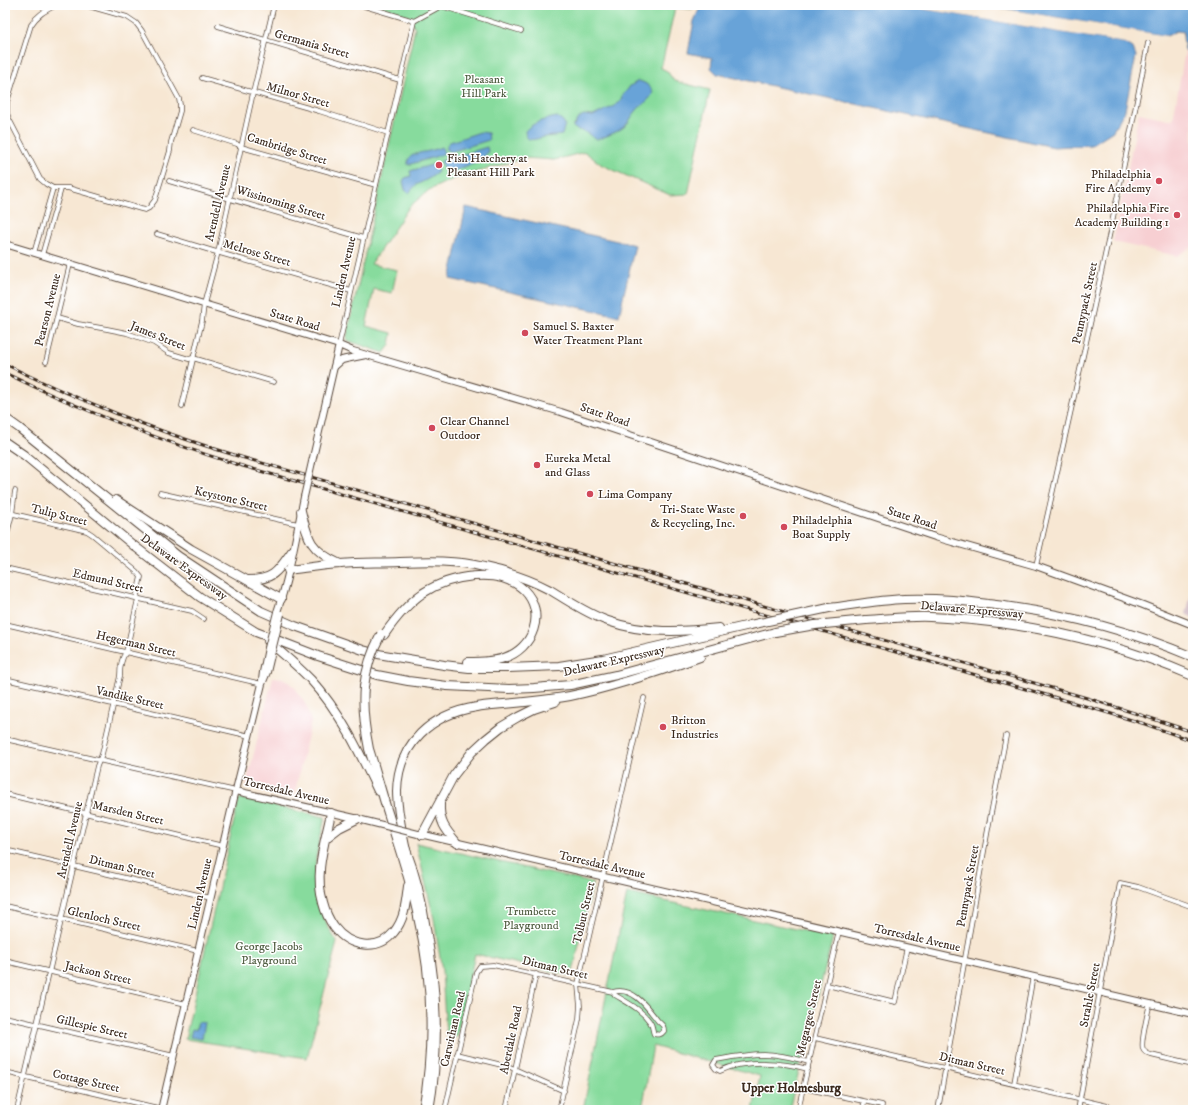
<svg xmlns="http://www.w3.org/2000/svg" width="1198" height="1115" font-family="'IM FELL DW Pica',serif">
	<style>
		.built { fill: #f7cfd2 }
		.industrial { fill: #d2bdc6 }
		.green { fill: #87db9d; stroke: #61825e }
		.water { fill: #67a3d8; stroke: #51667b }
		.pier { fill: #f7e7d3 }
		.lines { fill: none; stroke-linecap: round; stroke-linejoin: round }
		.street-casing { stroke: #574639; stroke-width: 5.5 }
		.secondary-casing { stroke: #574639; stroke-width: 8 }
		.highway-casing { stroke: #574639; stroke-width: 10 }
		.street { stroke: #fff; stroke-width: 4 }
		.secondary { stroke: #fff; stroke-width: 6 }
		.highway { stroke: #fff; stroke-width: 8 }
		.rail-casing { stroke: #3b2a1e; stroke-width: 3 }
		.rail { stroke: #fff; stroke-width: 1.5; stroke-dasharray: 4.5; stroke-linecap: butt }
		.secondary-bridge-casing { stroke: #574639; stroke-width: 8; stroke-linecap: butt }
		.highway-bridge-casing { stroke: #574639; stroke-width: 10; stroke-linecap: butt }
		.secondary-bridge { stroke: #fff; stroke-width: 6 }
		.highway-bridge { stroke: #fff; stroke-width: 8 }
		.poi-dot { fill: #d1495b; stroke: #fff; stroke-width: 1.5 }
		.labels { text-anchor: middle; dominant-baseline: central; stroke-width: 3; stroke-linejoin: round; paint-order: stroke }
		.street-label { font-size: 12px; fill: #3b2a1e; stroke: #fff }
		.park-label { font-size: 12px; fill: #525f44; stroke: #fff }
		.poi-label { font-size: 12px; fill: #3b2a1e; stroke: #fff; text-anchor: start }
		.neighbourhood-label { font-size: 13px; font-weight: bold; fill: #3b2a1e; stroke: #fff }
	</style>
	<rect width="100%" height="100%" fill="#fff"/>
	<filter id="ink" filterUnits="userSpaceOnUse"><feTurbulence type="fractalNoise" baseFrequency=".025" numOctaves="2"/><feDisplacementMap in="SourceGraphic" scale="8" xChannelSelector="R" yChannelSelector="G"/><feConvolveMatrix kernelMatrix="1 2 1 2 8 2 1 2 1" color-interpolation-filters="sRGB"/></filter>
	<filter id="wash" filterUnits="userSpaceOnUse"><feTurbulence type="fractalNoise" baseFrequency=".012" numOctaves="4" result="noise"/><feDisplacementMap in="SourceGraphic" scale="16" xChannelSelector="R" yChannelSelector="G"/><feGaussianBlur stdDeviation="0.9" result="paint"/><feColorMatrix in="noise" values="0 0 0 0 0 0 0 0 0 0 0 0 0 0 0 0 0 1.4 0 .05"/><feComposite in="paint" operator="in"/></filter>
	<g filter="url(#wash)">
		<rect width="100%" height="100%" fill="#f7e7d3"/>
		<g class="built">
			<polygon points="1185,51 1193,55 1193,246 1177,256 1113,242 1139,113 1173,120"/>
			<polygon points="273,677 283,678 295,687 307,707 311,722 294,796 246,785"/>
		</g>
		<polygon class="industrial" points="1193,585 1193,618 1186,614"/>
		<g class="green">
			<polygon points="378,5 694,5 692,9 675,8 661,68 667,71 674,81 710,90 688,194 670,195 602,165 585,152 554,160 524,158 453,179 429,190 409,207 371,264 397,270 392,293 374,289 366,326 392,333 390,345 384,353 346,340 415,28 409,16"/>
			<polygon points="239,798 325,817 316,857 315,878 317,897 327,925 337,942 307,1058 185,1039"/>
			<polygon points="416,843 593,883 572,976 475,954 457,1037 446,1036 442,971 434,919"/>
			<polygon points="627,893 833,937 789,1110 753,1110 760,1076 653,1046 643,1104 649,1110 583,1110"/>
		</g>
		<g class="water">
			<polygon points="701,5 901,5 1125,43 1133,48 1136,56 1125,110 1113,131 1091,145 1054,147 717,74 711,68 712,58 688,53 694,21"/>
			<polygon points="983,5 1193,5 1193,55 1185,51 1183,37 1184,32 1176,31 1167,36"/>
			<path d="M638,81C645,82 650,86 653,92C651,100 642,104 637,110C632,115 630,121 626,125C622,130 603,138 598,139C593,139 590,135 587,133C582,130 577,131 573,127V125L576,124V121L583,115L593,116L614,106L620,102L622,96L628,89L630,86Z"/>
			<path d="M557,117L562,120L565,124L562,135C556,136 551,136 545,137C537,138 526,145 525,131C533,122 546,119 557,117Z"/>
			<path d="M480,132L488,133L489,140L450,152L449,150H447C446,146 447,144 450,142Z"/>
			<path d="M442,147L444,154L408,165C407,153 420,153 429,151C434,150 438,148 442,147Z"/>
			<polygon points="487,147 488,152 481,160 457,170 449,172 442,168 443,167 441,161"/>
			<polygon points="435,164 438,172 430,178 416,185 409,193 405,190 403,181 405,178 411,176 410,171"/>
			<polygon points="466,207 635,245 619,316 450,279"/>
			<polygon points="198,1022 205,1023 202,1039 190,1037 192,1029 196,1030"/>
		</g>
		<g class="pier">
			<polygon points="901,5 914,5 1125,41 1128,43 1127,45 1125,43"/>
			<polygon points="981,5 1030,13 1167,36 1166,38 1128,32 983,7"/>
		</g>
	</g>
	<g filter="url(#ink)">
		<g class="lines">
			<defs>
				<g id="street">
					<path d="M56,5C45,11 37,15 31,25L7,102V113L9,119L40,179L46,184L53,188H68L141,209L145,210L149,208L155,200L170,151L171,142L180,111V105L179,99L142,31L136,23L127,17L85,5"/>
					<polyline points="361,5 414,21 441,6 521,31"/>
					<polyline points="218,26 400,80"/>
					<polyline points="202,78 319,111 388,133"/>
					<polyline points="193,130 237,144 241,147 376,185"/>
					<polyline points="169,181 363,238"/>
					<polyline points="157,234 213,251 351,291"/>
					<polyline points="34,253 53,188"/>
					<polyline points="42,255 61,189"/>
					<polyline points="57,318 78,324 107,329 127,333 154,343 169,353 189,359 193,358 274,382"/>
					<polyline points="339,345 414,21"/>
					<polyline points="46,362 70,264"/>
					<polyline points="182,406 202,321 204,304 218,252 253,93 274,5"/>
					<polyline points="160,493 298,524"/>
					<path d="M5,512L87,531L93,535L136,571L141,577L137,594L138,599L126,652C121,659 120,668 120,676L102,754L97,766L17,1110"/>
					<polyline points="5,542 12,514 15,491"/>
					<path d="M1036,566C1075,392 1115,218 1148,43"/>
					<polyline points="5,568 192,611 204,619"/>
					<polyline points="5,624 262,684"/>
					<polyline points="5,679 250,736"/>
					<polyline points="5,739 236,791"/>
					<polyline points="5,794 223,846"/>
					<polyline points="5,850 211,898"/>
					<polyline points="5,906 198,951"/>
					<polyline points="5,961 186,1004"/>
					<polyline points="827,985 895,1002 907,947"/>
					<path d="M1150,1003C1148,1012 1140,1043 1143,1049C1144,1052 1148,1054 1151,1055L1193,1065"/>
					<polyline points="5,1017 174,1056"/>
					<polyline points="815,1038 1125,1110"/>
					<polyline points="457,1054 510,1067 564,1091"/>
					<path d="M808,1069C782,1062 745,1059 720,1071L716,1069L713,1065L716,1060C732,1057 747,1054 763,1054C778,1054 794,1058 809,1062"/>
					<polyline points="5,1072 162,1109"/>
					<polyline points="1014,1084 1033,976"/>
					<polyline points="803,1088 882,1105 881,1110"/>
					<path d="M445,1110L476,972L480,966L493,965L613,992C633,986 647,1007 658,1021C662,1025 664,1025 664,1031C661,1035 659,1035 654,1034C652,1030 653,1026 650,1022C641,1009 628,1003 615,995L613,992"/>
					<polyline points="506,1110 536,974"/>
					<polyline points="559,1110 579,1019 580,1006 578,984 644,698"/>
					<polyline points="798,1110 839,931"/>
					<polyline points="863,1110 864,1102"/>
					<polyline points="938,1110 988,829 1006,736"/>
					<polyline points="1078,1110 1120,883 1138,887 1193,907"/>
				</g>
				<g id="secondary">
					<polyline points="5,244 339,345 353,351 561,412 935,537 1036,566 1143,605 1193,625"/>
					<polyline points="334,367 342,360 346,359 366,355"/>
					<polyline points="312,462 339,345"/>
					<path d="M277,612C290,575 296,535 304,497"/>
					<polyline points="262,680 263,672 268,648"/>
					<polyline points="236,791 359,819"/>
					<polyline points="420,834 1193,1014"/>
					<polyline points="161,1110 234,798 262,684 267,672 272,651"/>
				</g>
				<g id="highway">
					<polyline points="5,418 19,428 178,556 261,611 295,626 363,650 378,654 444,665 469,668 508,668 559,666 603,659 750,625"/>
					<polyline points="5,442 24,455 133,545 200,597 256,632 318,656 377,675 408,681 447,686 509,689 534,688 570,685 616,675 775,632"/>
					<polyline points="116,500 191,549 281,599"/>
					<path d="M301,511C308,540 311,551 340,564"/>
					<path d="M288,570C305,568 323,565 340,564C360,562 380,563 400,562C428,561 456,560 484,567C507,572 529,579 550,590C569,601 587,614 608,621C644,634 682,632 719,628"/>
					<path d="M248,580C274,580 278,571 292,551"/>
					<path d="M829,608C853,605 880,600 904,599C932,598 960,600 988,604C1059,612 1127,629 1193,657"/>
					<path d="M866,620C887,619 909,616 930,617C1021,621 1110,640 1193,676"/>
					<path d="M384,635C395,619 407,604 423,593C449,576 499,566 524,590C547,613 533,649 504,658C493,662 480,662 468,662"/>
					<path d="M268,641C283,654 298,666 311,680C340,711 360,753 378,791"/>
					<path d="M364,687C362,708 365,729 369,749C376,771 382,794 389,816C399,848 410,879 417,912C432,976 435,1045 423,1110"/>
					<path d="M440,803C439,822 445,829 457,843"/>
					<path d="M331,813C325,843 314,872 323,903C325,911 329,920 334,927C349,947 378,952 394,932C405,919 406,902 408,886"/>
					<polyline points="422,835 454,775 472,752 486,739 501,727 518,717 534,709 555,702"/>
					<polyline points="326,838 339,828 357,819"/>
					<path d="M405,847C415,873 422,901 426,929C437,989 440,1050 429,1110"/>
					<path d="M406,851C402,831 397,811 397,791C398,743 432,714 477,707C486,705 495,705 504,704C526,702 548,700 570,696C614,687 658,672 700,657"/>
				</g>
			</defs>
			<use href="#street" class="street-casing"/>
			<use href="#secondary" class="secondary-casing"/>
			<use href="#highway" class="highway-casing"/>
			<use href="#street" class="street"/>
			<use href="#secondary" class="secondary"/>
			<use href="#highway" class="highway"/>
			<defs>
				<g id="rail">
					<path d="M5,364C37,380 70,395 103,408C148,427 195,443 241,457L1087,698L1147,717L1193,732"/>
					<path d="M5,373C81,410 158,440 239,465L1085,706L1145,724L1193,741"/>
				</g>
			</defs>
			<use href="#rail" class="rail-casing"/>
			<use href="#rail" class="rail"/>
			<defs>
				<g id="secondary-bridge">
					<polyline points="304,497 312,462"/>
					<polyline points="268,648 277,612"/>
					<polyline points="272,651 281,614"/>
					<polyline points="362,820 418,834"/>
				</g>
				<g id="highway-bridge">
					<polyline points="750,625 829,608"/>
					<polyline points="775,632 815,625 866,620"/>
					<path d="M364,687C366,668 372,651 381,634"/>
				</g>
			</defs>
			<use href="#secondary-bridge" class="secondary-bridge-casing"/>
			<use href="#highway-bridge" class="highway-bridge-casing"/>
			<use href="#secondary-bridge" class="secondary-bridge"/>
			<use href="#highway-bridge" class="highway-bridge"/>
		</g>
	</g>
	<g class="poi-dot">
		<circle cx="439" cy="165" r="4"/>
		<circle cx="1159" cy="181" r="4"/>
		<circle cx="1177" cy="215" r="4"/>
		<circle cx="525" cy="333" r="4"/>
		<circle cx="432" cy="428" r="4"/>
		<circle cx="537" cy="465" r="4"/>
		<circle cx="590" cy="494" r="4"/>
		<circle cx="743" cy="516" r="4"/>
		<circle cx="784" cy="527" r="4"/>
		<circle cx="663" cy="727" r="4"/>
	</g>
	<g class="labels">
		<g class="street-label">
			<text transform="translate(312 44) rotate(16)">Germania Street</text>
			<text transform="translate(298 95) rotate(16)">Milnor Street</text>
			<text transform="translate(287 149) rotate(17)">Cambridge Street</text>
			<text transform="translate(218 203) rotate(-77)">Arendell Avenue</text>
			<text transform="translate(281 203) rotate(17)">Wissinoming Street</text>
			<text transform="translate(257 253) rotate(16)">Melrose Street</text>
			<text transform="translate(344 272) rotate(-77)">Linden Avenue</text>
			<text transform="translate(1085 303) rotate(-78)">Pennypack Street</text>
			<text transform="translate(48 310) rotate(-76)">Pearson Avenue</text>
			<text transform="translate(295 320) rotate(17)">State Road</text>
			<text transform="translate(158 336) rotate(22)">James Street</text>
			<text transform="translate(605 415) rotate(19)">State Road</text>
			<text transform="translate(231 499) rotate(13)">Keystone Street</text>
			<text transform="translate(59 515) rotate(14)">Tulip Street</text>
			<text transform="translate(912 518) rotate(18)">State Road</text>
			<text transform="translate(184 567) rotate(36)">Delaware Expressway</text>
			<text transform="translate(108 581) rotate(13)">Edmund Street</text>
			<text transform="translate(972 610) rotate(5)">Delaware Expressway</text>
			<text transform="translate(136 644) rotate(13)">Hegerman Street</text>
			<text transform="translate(614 661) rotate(-13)">Delaware Expressway</text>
			<text transform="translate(130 698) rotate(13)">Vandike Street</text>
			<text transform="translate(286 791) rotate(13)">Torresdale Avenue</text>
			<text transform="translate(128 813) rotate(13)">Marsden Street</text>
			<text transform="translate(70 840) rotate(-77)">Arendell Avenue</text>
			<text transform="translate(602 865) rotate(13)">Torresdale Avenue</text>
			<text transform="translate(122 867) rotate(13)">Ditman Street</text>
			<text transform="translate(968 886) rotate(-80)">Pennypack Street</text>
			<text transform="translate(200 894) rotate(-77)">Linden Avenue</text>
			<text transform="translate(584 913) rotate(-77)">Tolbut Street</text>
			<text transform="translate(104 919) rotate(13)">Glenloch Street</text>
			<text transform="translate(917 938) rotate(13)">Torresdale Avenue</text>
			<text transform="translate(555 968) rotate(13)">Ditman Street</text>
			<text transform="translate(98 973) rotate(13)">Jackson Street</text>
			<text transform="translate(1090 995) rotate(-79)">Strahle Street</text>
			<text transform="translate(809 1018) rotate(-77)">Megargee Street</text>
			<text transform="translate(92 1027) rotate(13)">Gillespie Street</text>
			<text transform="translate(453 1029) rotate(-77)">Carwithan Road</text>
			<text transform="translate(511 1040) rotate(-78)">Aberdale Road</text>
			<text transform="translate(972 1064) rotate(13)">Ditman Street</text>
			<text transform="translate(86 1081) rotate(13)">Cottage Street</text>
		</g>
		<g class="park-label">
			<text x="484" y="79">Pleasant<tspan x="484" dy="14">Hill Park</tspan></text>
			<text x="531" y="911">Trumbette<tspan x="531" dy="14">Playground</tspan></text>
			<text x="269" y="946">George Jacobs<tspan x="269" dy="14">Playground</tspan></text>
		</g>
		<g class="poi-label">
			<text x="447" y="158">Fish Hatchery at<tspan x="447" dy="14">Pleasant Hill Park</tspan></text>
			<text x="1151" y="174" text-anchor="end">Philadelphia<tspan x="1151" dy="14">Fire Academy</tspan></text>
			<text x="1169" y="208" text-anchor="end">Philadelphia Fire<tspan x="1169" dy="14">Academy Building 1</tspan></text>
			<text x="533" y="326">Samuel S. Baxter<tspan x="533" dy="14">Water Treatment Plant</tspan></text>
			<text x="440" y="421">Clear Channel<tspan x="440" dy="14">Outdoor</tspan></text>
			<text x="545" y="458">Eureka Metal<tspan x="545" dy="14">and Glass</tspan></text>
			<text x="598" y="494">Lima Company</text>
			<text x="735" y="509" text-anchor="end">Tri-State Waste<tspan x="735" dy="14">&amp; Recycling, Inc.</tspan></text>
			<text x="792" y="520">Philadelphia<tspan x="792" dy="14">Boat Supply</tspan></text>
			<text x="671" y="720">Britton<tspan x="671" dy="14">Industries</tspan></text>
		</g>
		<g class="neighbourhood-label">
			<text x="791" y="1088">Upper Holmesburg</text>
		</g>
	</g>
	<rect width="1198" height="1115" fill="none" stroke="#fff" stroke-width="20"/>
</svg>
